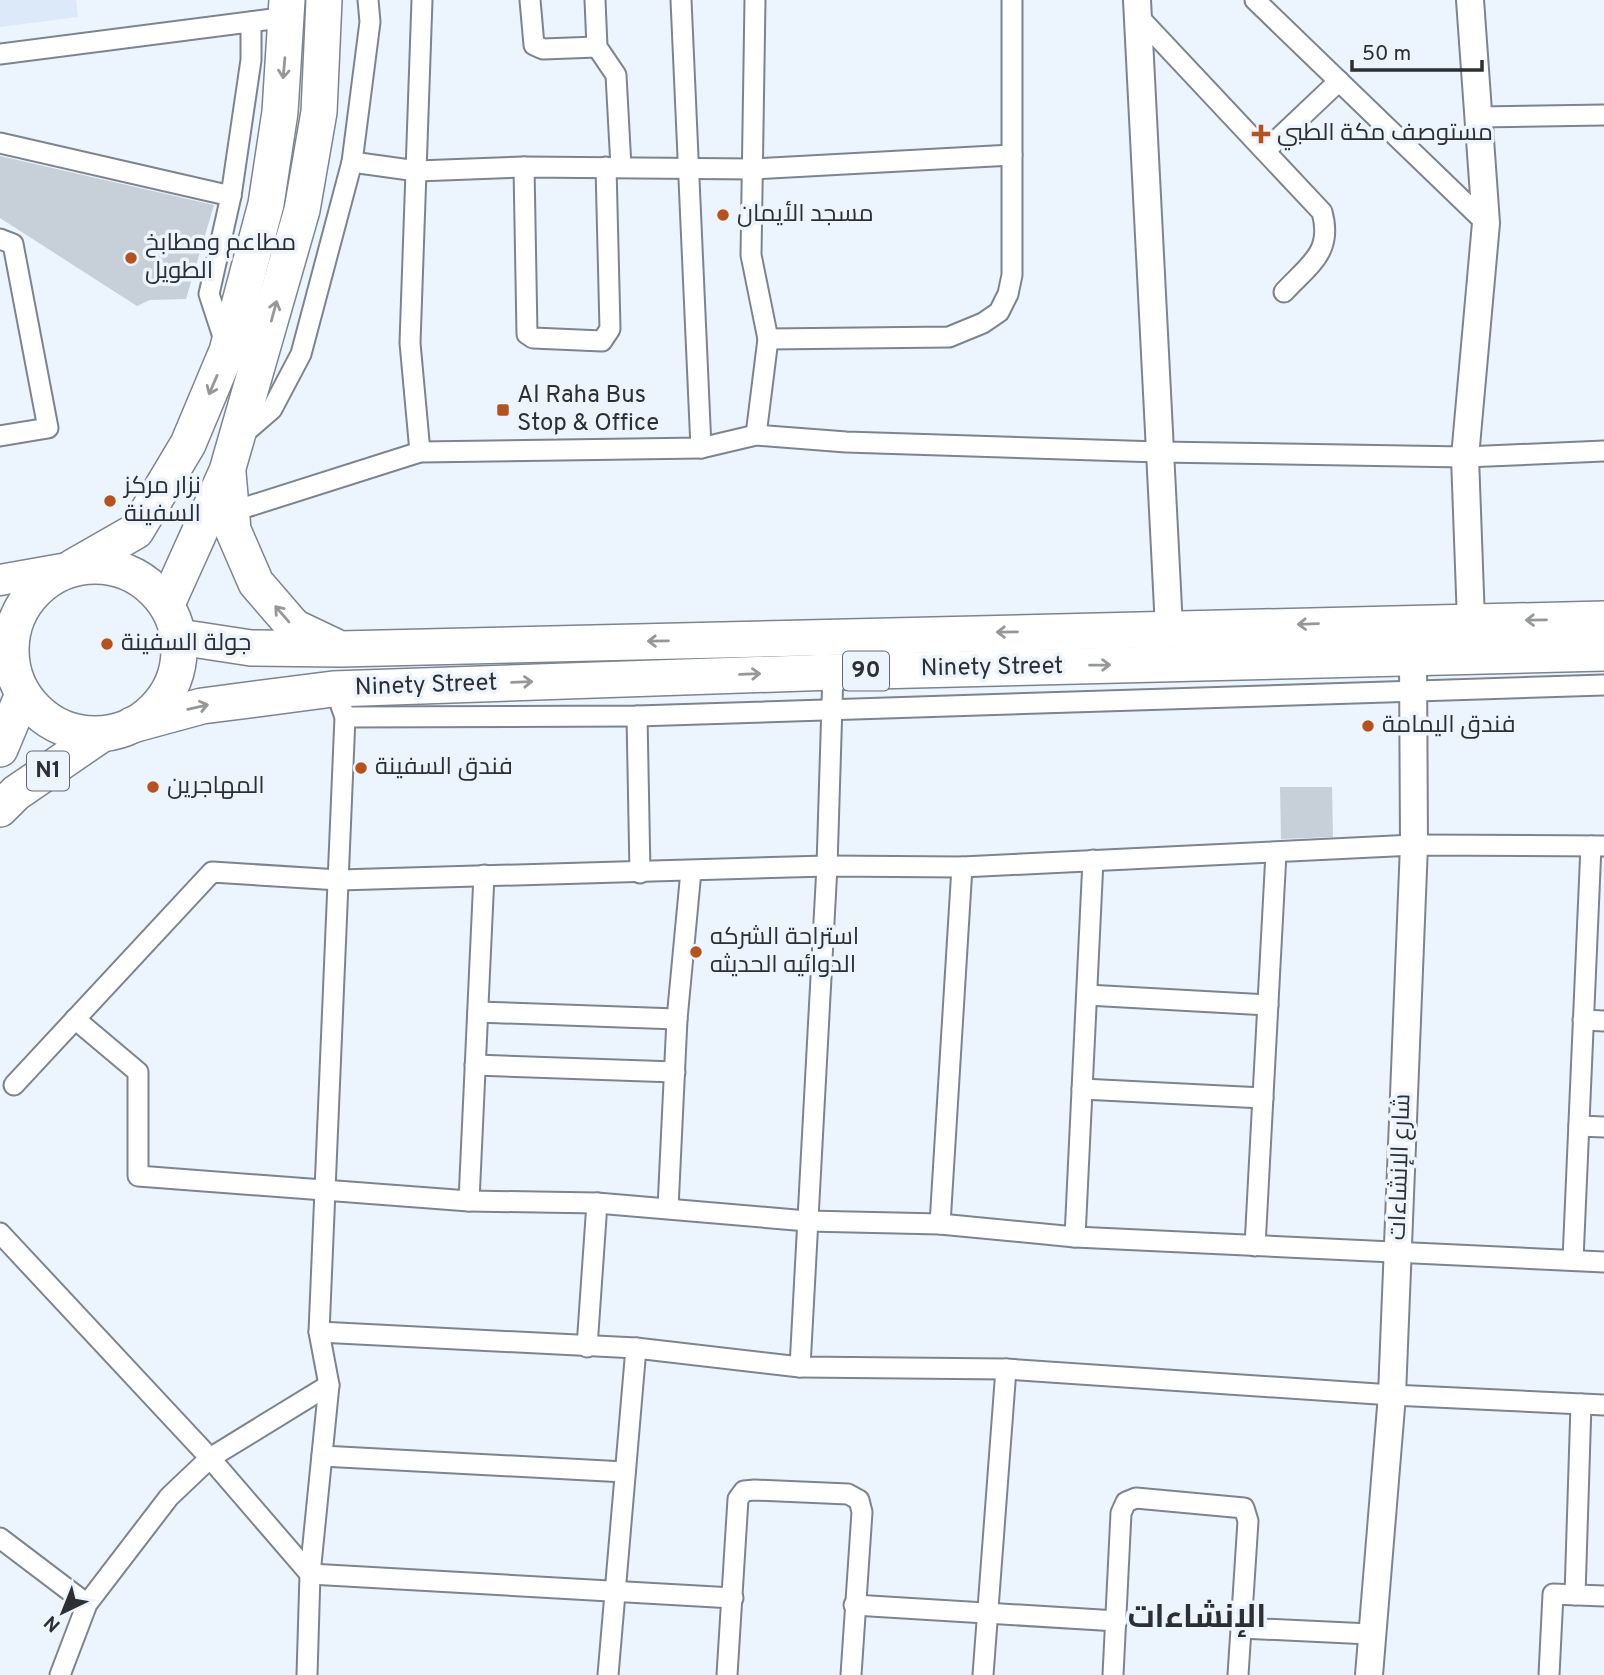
<svg xmlns="http://www.w3.org/2000/svg" width="1604" height="1675" font-family="Overpass,Cairo,sans-serif">
	<style>
		.built { fill: #dce9f9 }
		.building { fill: #c7cfd8 }
		.lines { fill: none; stroke-linecap: round; stroke-linejoin: round }
		.street-casing { stroke: #7d848d; stroke-width: 23 }
		.secondary-casing { stroke: #7d848d; stroke-width: 30 }
		.primary-casing { stroke: #7d848d; stroke-width: 33 }
		.highway-casing { stroke: #7d848d; stroke-width: 38 }
		.street { stroke: #fff; stroke-width: 19 }
		.secondary { stroke: #fff; stroke-width: 26 }
		.primary { stroke: #fff; stroke-width: 30 }
		.highway { stroke: #fff; stroke-width: 35 }
		.oneway { stroke: #969799 }
		.poi-dot { fill: #b6521e; stroke: #ecf4fe; stroke-width: 2.5 }
		.labels { text-anchor: middle; dominant-baseline: central; stroke-width: 7; stroke-linejoin: round; paint-order: stroke }
		.shield { fill: #ecf4fe; stroke: #666a70; stroke-width: 2 }
		.shield-label { font-size: 23px; font-weight: bold; fill: #2c2f33 }
		.poi-label { font-size: 24px; fill: #2c2f33; stroke: #ecf4fe; text-anchor: start }
		.street-label { font-size: 24px; fill: #2c2f33; stroke: #ecf4fe }
		.district-label { font-size: 32px; font-weight: bold; fill: #2c2f33; stroke: #ecf4fe }
	</style>
	<rect width="100%" height="100%" fill="#ecf4fe"/>
	<polygon class="built" points="0,0 76,0 78,17 0,27"/>
	<g class="building">
		<polygon points="0,156 214,205 186,299 150,300 137,306 0,218"/>
		<polygon points="1280,787 1332,787 1333,837 1281,839"/>
	</g>
	<g class="lines">
		<defs>
			<g id="street">
				<polyline points="530,0 534,45 543,49 597,47"/>
				<polyline points="595,0 597,47 616,75 621,167"/>
				<polyline points="681,0 701,448"/>
				<polyline points="755,0 751,255 768,339 756,435"/>
				<polyline points="1255,0 1486,223"/>
				<path d="M1137,15L1322,212C1333,252 1310,264 1284,292"/>
				<polyline points="0,54 288,17"/>
				<polyline points="1479,117 1604,115"/>
				<polyline points="0,143 231,196"/>
				<polyline points="1265,151 1339,81"/>
				<polyline points="352,162 417,171 524,167 753,169 1012,155"/>
				<polyline points="524,167 527,334 533,338 602,341 610,329 606,167"/>
				<polyline points="0,239 13,244 48,428 0,436"/>
				<polyline points="768,339 949,337 983,323 999,312 1008,294 1012,275 1012,0"/>
				<polyline points="225,343 209,294 231,196 251,60 251,22"/>
				<polyline points="241,436 272,409 301,354 352,162 370,22 368,0"/>
				<polyline points="420,452 410,343 422,0"/>
				<polyline points="231,512 420,452 701,448 756,435 846,442 1159,452 1465,457 1604,451"/>
				<polyline points="637,716 640,873"/>
				<polyline points="345,717 637,716 1604,685"/>
				<polyline points="1087,995 1268,1005"/>
				<polyline points="478,1012 677,1019"/>
				<polyline points="75,1019 138,1072 138,1176 469,1201 597,1203 807,1221 940,1224 1075,1237 1604,1262"/>
				<polyline points="1583,1020 1604,1021"/>
				<polyline points="475,1065 675,1072"/>
				<polyline points="14,1085 212,872 339,880 827,866 962,867 1414,845 1604,846"/>
				<polyline points="1082,1089 1263,1098"/>
				<polyline points="1579,1126 1604,1127"/>
				<polyline points="469,1201 484,875"/>
				<polyline points="668,1208 677,1019 691,871"/>
				<polyline points="940,1224 962,867"/>
				<polyline points="0,1233 210,1458 310,1574 733,1598"/>
				<polyline points="1075,1237 1093,860"/>
				<polyline points="1255,1246 1276,853"/>
				<polyline points="1573,1260 1591,846"/>
				<polyline points="319,1332 636,1348 800,1367 1006,1369 1392,1395 1604,1405"/>
				<polyline points="587,1347 597,1203"/>
				<polyline points="800,1367 827,866 833,672"/>
				<polyline points="322,1456 625,1472"/>
				<polyline points="0,1538 87,1604"/>
				<polyline points="1575,1595 1581,1404"/>
				<polyline points="854,1605 1117,1621"/>
				<polyline points="1241,1628 1370,1634"/>
				<polyline points="60,1675 87,1604 169,1497 210,1458 329,1385"/>
				<polyline points="307,1675 310,1574 329,1385 319,1332 345,717 341,706"/>
				<polyline points="608,1675 636,1348"/>
				<polyline points="727,1675 738,1499 744,1491 755,1490 848,1494 859,1500 862,1512 851,1675"/>
				<polyline points="983,1675 1006,1369"/>
				<polyline points="1113,1675 1121,1513 1126,1502 1136,1498 1244,1508 1248,1521 1238,1675"/>
				<polyline points="1549,1675 1553,1594 1604,1596"/>
			</g>
			<g id="secondary">
				<polyline points="1137,0 1169,628"/>
				<polyline points="1470,0 1486,223 1465,457 1471,621"/>
				<polyline points="1369,1675 1392,1395 1414,845 1413,657"/>
			</g>
			<g id="primary">
				<polyline points="0,580 73,567"/>
				<polyline points="0,659 12,667"/>
			</g>
			<g id="highway">
				<polyline points="228,473 233,530 256,583 294,627 334,646"/>
				<circle cx="95" cy="650" r="84"/>
				<polyline points="73,567 136,531 188,444 227,351 266,204 280,112 287,0"/>
				<polyline points="167,604 227,471 302,210 319,112 324,0"/>
				<polyline points="179,637 251,648 340,649 1604,619"/>
				<polyline points="132,725 202,706 333,689 833,672 1604,653"/>
				<polyline points="0,749 23,694"/>
				<polyline points="0,809 16,793 99,736"/>
			</g>
		</defs>
		<use href="#street" class="street-casing"/>
		<use href="#secondary" class="secondary-casing"/>
		<use href="#primary" class="primary-casing"/>
		<use href="#highway" class="highway-casing"/>
		<use href="#street" class="street"/>
		<use href="#secondary" class="secondary"/>
		<use href="#primary" class="primary"/>
		<use href="#highway" class="highway"/>
	</g>
	<defs><path id="oneway-shaft" d="M-6 0H5M1.5-3L5.5 0L1.5 3" fill="none" stroke-width="1.6" stroke-linecap="round" stroke-linejoin="round" transform="scale(1.75)"/></defs>
	<g class="oneway">
		<use href="#oneway-shaft" transform="translate(284 68) rotate(95)"/>
		<use href="#oneway-shaft" transform="translate(274 311) rotate(-75)"/>
		<use href="#oneway-shaft" transform="translate(213 385) rotate(113)"/>
		<use href="#oneway-shaft" transform="translate(282 614) rotate(-131)"/>
		<use href="#oneway-shaft" transform="translate(1536 620) rotate(179)"/>
		<use href="#oneway-shaft" transform="translate(1308 624) rotate(178)"/>
		<use href="#oneway-shaft" transform="translate(1007 632) rotate(179)"/>
		<use href="#oneway-shaft" transform="translate(658 641) rotate(179)"/>
		<use href="#oneway-shaft" transform="translate(1100 665) rotate(-1)"/>
		<use href="#oneway-shaft" transform="translate(750 674) rotate(-2)"/>
		<use href="#oneway-shaft" transform="translate(522 682) rotate(-2)"/>
		<use href="#oneway-shaft" transform="translate(198 707) rotate(-13)"/>
	</g>
	<g class="poi-dot">
		<path d="M1257.5 123.5h7v7h7v7h-7v7h-7v-7h-7v-7h7z"/>
		<circle cx="723" cy="215" r="7"/>
		<circle cx="131" cy="258" r="7"/>
		<rect x="496" y="403" width="14" height="14" rx="3.5"/>
		<circle cx="110" cy="501" r="7"/>
		<circle cx="107" cy="644" r="7"/>
		<circle cx="1368" cy="726" r="7"/>
		<circle cx="361" cy="768" r="7"/>
		<circle cx="153" cy="787" r="7"/>
		<circle cx="696" cy="952" r="7"/>
	</g>
	<g class="labels">
		<g class="shield">
			<rect x="843" y="651.5" width="46" height="39" rx="5"/>
			<rect x="27" y="751.5" width="42" height="39" rx="5"/>
		</g>
		<g class="shield-label">
			<text x="866" y="671">90</text>
			<text x="48" y="771">N1</text>
		</g>
		<g class="poi-label">
			<text x="1277" y="134">مستوصف مكة الطبي</text>
			<text x="737" y="215">مسجد الأيمان</text>
			<text x="145" y="244">مطاعم ومطابخ<tspan x="145" dy="28">الطويل</tspan></text>
			<text x="517" y="396">Al Raha Bus<tspan x="517" dy="28">Stop &amp; Office</tspan></text>
			<text x="124" y="487">نزار مركز<tspan x="124" dy="28">السفينة</tspan></text>
			<text x="121" y="644">جولة السفينة</text>
			<text x="1382" y="726">فندق اليمامة</text>
			<text x="375" y="768">فندق السفينة</text>
			<text x="167" y="787">المهاجرين</text>
			<text x="710" y="938">استراحة الشركه<tspan x="710" dy="28">الدوائيه الحديثه</tspan></text>
		</g>
		<g class="street-label">
			<text transform="translate(992 668) rotate(-1)">Ninety Street</text>
			<text transform="translate(426 686) rotate(-2)">Ninety Street</text>
			<text transform="translate(1401 1167) rotate(-88)">شارع الإنشاءات</text>
		</g>
		<g class="district-label">
			<text x="1197" y="1619">الإنشاءات</text>
		</g>
	</g>
	<g transform="translate(63 1612) rotate(223)" stroke="#ecf4fe" stroke-width="5" paint-order="stroke">
	<path d="M0-5L12 26L0 18L-12 26Z" fill="#2c2f33"/>
	<text y="-10" font-size="19" font-weight="bold" text-anchor="middle" fill="#2c2f33">N</text>
	</g>
	<path d="M1352 60v10h130v-10" fill="none" stroke="#2c2f33" stroke-width="3.5"/>
	<text x="1362" y="60" font-size="21" fill="#2c2f33" stroke="#ecf4fe" stroke-width="5" paint-order="stroke">50 m</text>
</svg>
